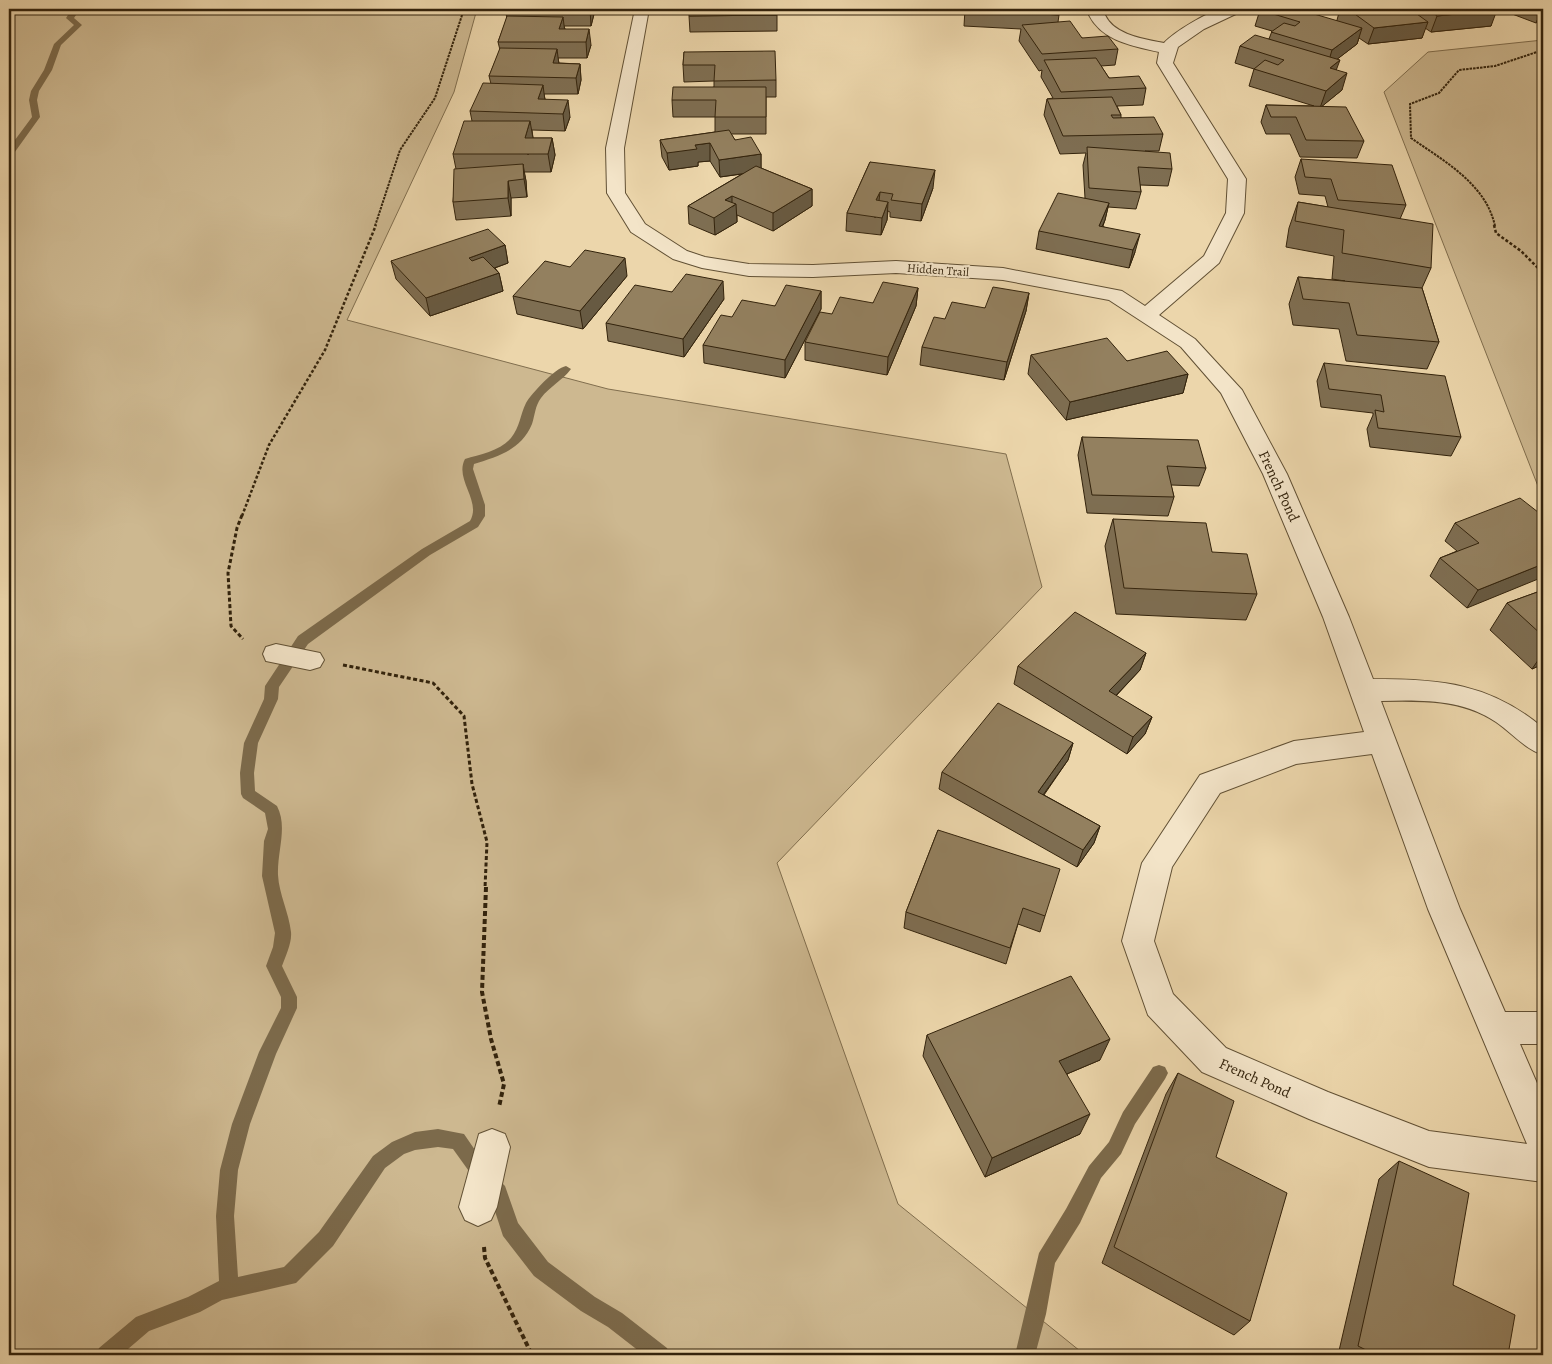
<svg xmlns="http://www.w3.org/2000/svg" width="1552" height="1364" font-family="Alegreya,serif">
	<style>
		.green { fill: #cdb890; stroke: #806e4e }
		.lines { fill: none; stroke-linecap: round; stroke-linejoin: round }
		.stream { fill: #7c6a4b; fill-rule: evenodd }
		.minor-casing { stroke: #615034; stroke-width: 2 }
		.path-far3 { stroke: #33230c; stroke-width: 2; stroke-dasharray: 2.5 1; stroke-linecap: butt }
		.path-far2 { stroke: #33230c; stroke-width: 2.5; stroke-dasharray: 3 2; stroke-linecap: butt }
		.path-far1 { stroke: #33230c; stroke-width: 3; stroke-dasharray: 4 2.5; stroke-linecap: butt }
		.path { stroke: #33230c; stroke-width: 4; stroke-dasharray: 5 3; stroke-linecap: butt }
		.minor { fill: #f3e4c8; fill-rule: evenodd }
		.wall { fill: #7e6e52; stroke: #33230c }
		.shaded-wall { fill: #675a42; stroke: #33230c }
		.building { fill: #93805f; stroke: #33230c }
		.labels { text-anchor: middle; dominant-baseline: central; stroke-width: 4.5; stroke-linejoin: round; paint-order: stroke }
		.far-street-label { font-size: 12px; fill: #33230c; stroke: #f3e4c8 }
		.street-label { font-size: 15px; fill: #33230c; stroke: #f3e4c8 }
	</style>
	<rect width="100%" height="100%" fill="#ecd6ab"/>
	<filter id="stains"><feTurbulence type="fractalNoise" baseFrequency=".004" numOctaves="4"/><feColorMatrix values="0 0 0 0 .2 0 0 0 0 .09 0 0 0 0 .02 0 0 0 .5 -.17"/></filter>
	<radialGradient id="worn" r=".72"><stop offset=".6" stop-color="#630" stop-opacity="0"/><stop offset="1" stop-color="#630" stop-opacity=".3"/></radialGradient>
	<g class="green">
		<polygon points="9,9 477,9 454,92 347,320 608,389 1006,454 1042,587 777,863 898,1204 1085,1355 9,1355"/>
		<polygon points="1543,40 1543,499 1384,92 1428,52"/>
	</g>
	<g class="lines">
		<g class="stream">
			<polygon points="72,9 80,9 74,18 82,25 61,45 52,70 39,91 37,100 40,117 12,156 9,157 9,148 32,117 29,100 31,91 44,70 54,44 74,25 66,18"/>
			<path d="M566,366L571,369C563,380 549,387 541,398C535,406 535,415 532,424C521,450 499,456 474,464L473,469L485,505V516L478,527L430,555L308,644L279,687L278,699L258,743L254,773L255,791L277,806C288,827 277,851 278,875C279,894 289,913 291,932C292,943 286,955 282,966L297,997V1008L276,1054L250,1124L238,1170L234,1216L238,1277L284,1267L319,1232L373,1156L392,1142L415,1132L438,1129L464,1134L488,1169L505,1186L518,1223L548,1262L595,1297L622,1313L667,1348L670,1355H644L608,1327L581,1311L534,1276L503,1236L491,1199L476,1181L453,1149L438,1147L415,1150L404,1154L385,1168L333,1246L296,1283L222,1300L200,1312L149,1331L121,1355H96L99,1348L136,1317L188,1297L219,1281L216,1216L220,1170L232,1124L259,1052L281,1008V997L266,966L273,947L275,933L262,876L264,841L268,829L265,813L243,798L241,794L240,773L244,743L264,699L265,686L298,636L422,549L470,521C482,501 454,479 465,459C480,454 500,451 511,438C520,427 520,415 526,403C532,393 555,368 566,366Z"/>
			<polygon points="1159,1065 1165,1067 1168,1073 1165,1079 1135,1124 1121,1154 1101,1178 1080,1223 1055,1263 1046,1314 1035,1355 1015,1355 1039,1253 1066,1209 1089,1166 1109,1142 1123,1112 1153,1067"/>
		</g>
		<defs>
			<g id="minor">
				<path d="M635,9H649L624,148L625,193L645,224L687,251L705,257L749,264L813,265L896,261L1003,268L1122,291L1145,306L1204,256L1226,213L1228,179L1157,63L1159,52C1133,46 1102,41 1089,15L1094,9H1109L1105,15C1114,35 1144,39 1164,43C1174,32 1207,12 1222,9C1228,8 1236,9 1242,9L1240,12L1204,29L1178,47L1173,63L1246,179L1244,213L1219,263L1159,315L1195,339L1242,390L1287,474L1349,617L1373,679C1440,679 1490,683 1543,728V755C1525,749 1512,733 1496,722C1462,699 1421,700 1381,701L1460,909L1505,1012H1543V1044H1520L1543,1097V1182L1429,1167L1309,1119L1202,1072L1148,1015L1122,941L1142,863L1200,775L1294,741L1364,732L1323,617L1263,474L1221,393L1181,347L1109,300L1003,280L896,273L813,277L749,276L702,268L673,259L631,232L607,193L606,148ZM1372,754L1428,909L1527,1144L1429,1131L1328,1092L1226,1048L1173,994L1154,941L1172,867L1220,793L1296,764Z"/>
				<polygon points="276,644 320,653 324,660 320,667 310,670 266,661 263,654 266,647"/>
				<polygon points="492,1129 505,1134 510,1147 497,1207 491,1220 478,1226 465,1220 459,1207 479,1134"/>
			</g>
		</defs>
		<use href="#minor" class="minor-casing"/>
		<g class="path-far3">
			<polyline points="375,226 400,150 435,98 464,9"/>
			<path d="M1495,226C1486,184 1444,161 1411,138L1410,104L1439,93L1459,70L1495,66L1543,50"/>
		</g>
		<g class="path-far2">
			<polyline points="1494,225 1496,233 1521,251 1543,273"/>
			<polyline points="242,516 269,445 325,350 376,225"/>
		</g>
		<g class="path-far1">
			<polyline points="242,515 237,528 228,573 231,626 243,639"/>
			<polyline points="343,665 433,683 464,716 472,784 487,842 485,888"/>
		</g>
		<g class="path">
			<polyline points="486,887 482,992 491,1039 504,1084 499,1107"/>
			<polyline points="484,1247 485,1258 532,1355"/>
		</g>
		<use href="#minor" class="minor"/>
	</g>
	<g class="wall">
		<polygon points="594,9 594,14 591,26 564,26 565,29 591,45 587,58 558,58 559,63 580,64 581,80 578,94 544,94 545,99 570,117 565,131 532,130 533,138 552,138 555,155 551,172 524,172 526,181 527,197 511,198 511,216 456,220 453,202 456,169 453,154 472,121 470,111 491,84 489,76 500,50 498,42 507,18 505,10"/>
		<polygon points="965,9 1059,15 1058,22 1082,38 1118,49 1115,65 1101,66 1109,78 1146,88 1143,105 1117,106 1121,115 1121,118 1163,134 1159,151 1145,151 1172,169 1168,186 1140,185 1141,192 1136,209 1108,207 1105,220 1103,226 1135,252 1129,268 1036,249 1039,231 1085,198 1083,165 1086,153 1060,154 1044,115 1047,99 1053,98 1041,77 1042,70 1039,71 1019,41 1021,29 964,26"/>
		<polygon points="1340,9 1410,9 1411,10 1411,9 1495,9 1491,26 1431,32 1425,28 1422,38 1368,44 1359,38 1357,44 1337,59 1336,70 1342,90 1322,106 1364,141 1357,158 1300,157 1290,134 1266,134 1261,122 1266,105 1314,106 1249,86 1254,69 1235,63 1240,46 1269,39 1272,31 1255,26 1260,10 1337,21 1337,20"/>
		<polygon points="1499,9 1543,9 1536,23"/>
		<polygon points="777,15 777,31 690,32 689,16"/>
		<polygon points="684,52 776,80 776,97 766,97 766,134 731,134 735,140 761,154 761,168 812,189 812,206 773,231 737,215 737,222 715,235 689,224 688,206 742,174 720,177 710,161 698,162 698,166 669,170 662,157 660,140 715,132 715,117 673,117 672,100 714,87 714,81 684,82 683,65"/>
		<polygon points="1301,159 1406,205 1400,219 1431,268 1422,288 1439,342 1427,369 1346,361 1339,329 1293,325 1289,304 1298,277 1345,281 1332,279 1334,256 1286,247 1289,228 1298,202 1328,207 1325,196 1299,194 1295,177"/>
		<polygon points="870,162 933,188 921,221 890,217 890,212 888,211 887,220 881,235 846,231 847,213"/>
		<polygon points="505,245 508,263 495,268 499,273 503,291 430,316 396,279 391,261"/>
		<polygon points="570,267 627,276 583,329 517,314 513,296"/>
		<polygon points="918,288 916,306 887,375 805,360 805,342 832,314 873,303"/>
		<polygon points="821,291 821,309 785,378 704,363 703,345 732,317 775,306"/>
		<polygon points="672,292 724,299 684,357 608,341 606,323"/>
		<polygon points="1029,293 1026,311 1004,380 920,365 922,347 945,319 985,308"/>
		<polygon points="1031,355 1127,361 1188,374 1183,393 1066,420 1028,374"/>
		<polygon points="1324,363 1461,437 1451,456 1370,447 1367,429 1373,415 1373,413 1321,407 1317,381"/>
		<polygon points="1082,437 1206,468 1199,486 1171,485 1174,497 1168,516 1087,513 1078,455"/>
		<polygon points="1543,516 1467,608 1430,576 1440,558 1457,551 1445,541 1455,523"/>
		<polygon points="1113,519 1212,552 1257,594 1246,620 1116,614 1105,546"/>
		<polygon points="1543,590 1543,664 1532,669 1490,630 1507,603"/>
		<polygon points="1146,653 1140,670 1116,696 1152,717 1145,734 1127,754 1014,684 1018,666"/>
		<polygon points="1073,743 1068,760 1044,795 1100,826 1094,843 1077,867 939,789 942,772"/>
		<polygon points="938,830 1045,916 1040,932 1018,924 1006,964 904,928 906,912"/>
		<polygon points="927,1035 1100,1060 1067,1074 1080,1134 985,1177 923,1056"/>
		<polygon points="1178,1073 1216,1157 1250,1321 1234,1335 1102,1263 1166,1094"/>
		<polygon points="1399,1161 1453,1285 1508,1355 1338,1355 1379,1179"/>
	</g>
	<g class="shaded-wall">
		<polygon points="590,9 594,9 594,14 591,26"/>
		<polygon points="1542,9 1543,9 1543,19 1536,23"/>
		<polygon points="1497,10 1491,26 1431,32 1437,16"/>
		<polygon points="563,17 565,33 559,29"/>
		<polygon points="1428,22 1422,38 1368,44 1374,28"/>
		<polygon points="1362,28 1357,44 1327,67 1332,50"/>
		<polygon points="589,29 591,45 587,58 586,42"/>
		<polygon points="557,49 559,65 553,63"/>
		<polygon points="1340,60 1334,76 1330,68"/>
		<polygon points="580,64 581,80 578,94 576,78"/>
		<polygon points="1347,73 1342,90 1320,108 1326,91"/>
		<polygon points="543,85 545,101 538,99"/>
		<polygon points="568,100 570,117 565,131 563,114"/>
		<polygon points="530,121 533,138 528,155 525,138"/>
		<polygon points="552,138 555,155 551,172 548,154"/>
		<polygon points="710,143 710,161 698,162 698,166 669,170 667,153 695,145"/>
		<polygon points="761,154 761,171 720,177 719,160"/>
		<polygon points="523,164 526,181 527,197 524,179"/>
		<polygon points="935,170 933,188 921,221 922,204"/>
		<polygon points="508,181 511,198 511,216 508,198"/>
		<polygon points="812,189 812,206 773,231 773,213"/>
		<polygon points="880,192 878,210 875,218 876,200"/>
		<polygon points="732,196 732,207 736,204 737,222 715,235 714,218 725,200"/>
		<polygon points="888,202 887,220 881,235 882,218"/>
		<polygon points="1109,203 1105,220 1095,243 1099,226"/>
		<polygon points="1140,234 1135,252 1129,268 1133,250"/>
		<polygon points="505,245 508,263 472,276 469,258"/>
		<polygon points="625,258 627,276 583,329 580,311"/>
		<polygon points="499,273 503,291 430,316 426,298"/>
		<polygon points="723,281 724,299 684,357 683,339"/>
		<polygon points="918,288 916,306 887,375 888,357"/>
		<polygon points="821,291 821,309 785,378 785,360"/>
		<polygon points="1029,293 1026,311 1004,380 1007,362"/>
		<polygon points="1188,374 1183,393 1066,420 1070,402"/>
		<polygon points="1543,564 1543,577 1467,608 1478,590"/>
		<polygon points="1146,653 1140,670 1103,709 1109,691"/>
		<polygon points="1543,653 1543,664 1532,669"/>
		<polygon points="1152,717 1145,734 1127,754 1133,737"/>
		<polygon points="1073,743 1068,760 1033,809 1038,792"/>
		<polygon points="1100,826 1094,843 1077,867 1083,850"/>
		<polygon points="1110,1039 1100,1060 1050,1081 1059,1061"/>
		<polygon points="1090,1114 1080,1134 985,1177 992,1158"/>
	</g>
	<g class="building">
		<polygon points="506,9 590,9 590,10 505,10"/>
		<polygon points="689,9 776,9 777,15 689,16"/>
		<polygon points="966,9 1059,9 1059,15 966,10"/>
		<polygon points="1262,9 1297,9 1362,28 1332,50 1271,32 1284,23 1295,26 1300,22 1260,10"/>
		<polygon points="1348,9 1410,9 1428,22 1374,28"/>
		<polygon points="1428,9 1495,9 1497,10 1437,16"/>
		<polygon points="507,16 563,17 559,29 589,29 586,42 498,42"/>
		<polygon points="1070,21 1082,38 1108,36 1118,49 1042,54 1022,25"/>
		<polygon points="1255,35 1340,60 1330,68 1347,73 1326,91 1254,69 1265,60 1278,65 1284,60 1240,46"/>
		<polygon points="500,48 557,49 553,63 580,64 576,78 489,76"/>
		<polygon points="775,51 776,80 714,81 715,65 683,65 684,52"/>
		<polygon points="1096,58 1109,78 1139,76 1146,88 1061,92 1044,60"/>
		<polygon points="483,83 543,85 538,99 568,100 563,114 470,111"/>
		<polygon points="673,87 766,87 766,117 715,117 716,100 672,100"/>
		<polygon points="1112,97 1121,115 1111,115 1113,118 1154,117 1163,134 1063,136 1047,99"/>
		<polygon points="1266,105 1346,107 1364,141 1306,140 1296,117 1271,117"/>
		<polygon points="464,121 530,121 525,138 552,138 548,154 453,154"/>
		<polygon points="729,130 735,140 751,137 761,154 719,160 710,143 695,145 697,149 667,153 660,140"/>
		<polygon points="1087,147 1170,153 1172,169 1138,167 1141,192 1089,188"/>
		<polygon points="1301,159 1392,165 1406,205 1338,200 1331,179 1305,177"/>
		<polygon points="870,162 935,170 922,204 891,200 893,194 880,192 876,200 888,202 882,218 847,213"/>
		<polygon points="523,164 524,179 508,181 508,198 453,202 454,169"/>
		<polygon points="756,166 812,189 773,213 732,196 725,200 736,204 714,218 688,206"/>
		<polygon points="1058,193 1109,203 1099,226 1140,234 1133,250 1039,231"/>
		<polygon points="1298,202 1433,224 1431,268 1342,253 1344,230 1295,221"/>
		<polygon points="488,229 505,245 469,258 472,261 483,257 499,273 426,298 391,261"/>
		<polygon points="585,250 625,258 580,311 513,296 545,261 570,267"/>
		<polygon points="686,274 723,281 683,339 606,323 635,285 672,292"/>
		<polygon points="1298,277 1422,288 1439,342 1357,335 1349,303 1303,299"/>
		<polygon points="883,282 918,288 888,357 805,342 820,312 832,314 840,297 873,303"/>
		<polygon points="786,285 821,291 785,360 703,345 721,315 732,317 742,300 775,306"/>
		<polygon points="993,287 1029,293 1007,362 922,347 934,317 945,319 952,302 985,308"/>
		<polygon points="1107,338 1127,361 1167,351 1188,374 1070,402 1031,355"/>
		<polygon points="1324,363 1445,376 1461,437 1378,428 1375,410 1384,412 1381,395 1329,389"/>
		<polygon points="1082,437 1198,440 1206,468 1167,466 1174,497 1092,495"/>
		<polygon points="1520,498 1543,516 1543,564 1478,590 1440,558 1479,543 1455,523"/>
		<polygon points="1113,519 1206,523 1212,552 1247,554 1257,594 1124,588"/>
		<polygon points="1543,590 1543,636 1507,603"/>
		<polygon points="1075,612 1146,653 1109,691 1152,717 1133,737 1018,666"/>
		<polygon points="998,703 1073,743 1038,792 1100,826 1083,850 942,772"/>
		<polygon points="938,830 1060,869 1045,916 1023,908 1010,948 906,912"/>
		<polygon points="1071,976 1110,1039 1059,1061 1090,1114 992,1158 927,1035"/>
		<polygon points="1178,1073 1234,1101 1216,1157 1287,1193 1250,1321 1114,1247"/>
		<polygon points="1399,1161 1469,1193 1453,1285 1515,1315 1508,1355 1376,1355 1358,1346"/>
	</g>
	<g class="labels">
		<g class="far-street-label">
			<text transform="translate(938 270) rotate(4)">Hidden Trail</text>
		</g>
		<g class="street-label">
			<text transform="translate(1279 486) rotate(65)">French Pond</text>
			<text transform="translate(1255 1078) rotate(24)">French Pond</text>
		</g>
	</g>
	<rect width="1552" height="1364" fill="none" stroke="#ecd6ab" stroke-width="30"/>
	<rect x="10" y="10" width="1532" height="1344" fill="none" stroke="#33230c" stroke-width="2.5"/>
	<rect x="15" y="15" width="1522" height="1334" fill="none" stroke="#33230c"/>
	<rect width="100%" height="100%" filter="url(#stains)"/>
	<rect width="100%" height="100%" fill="url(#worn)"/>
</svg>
